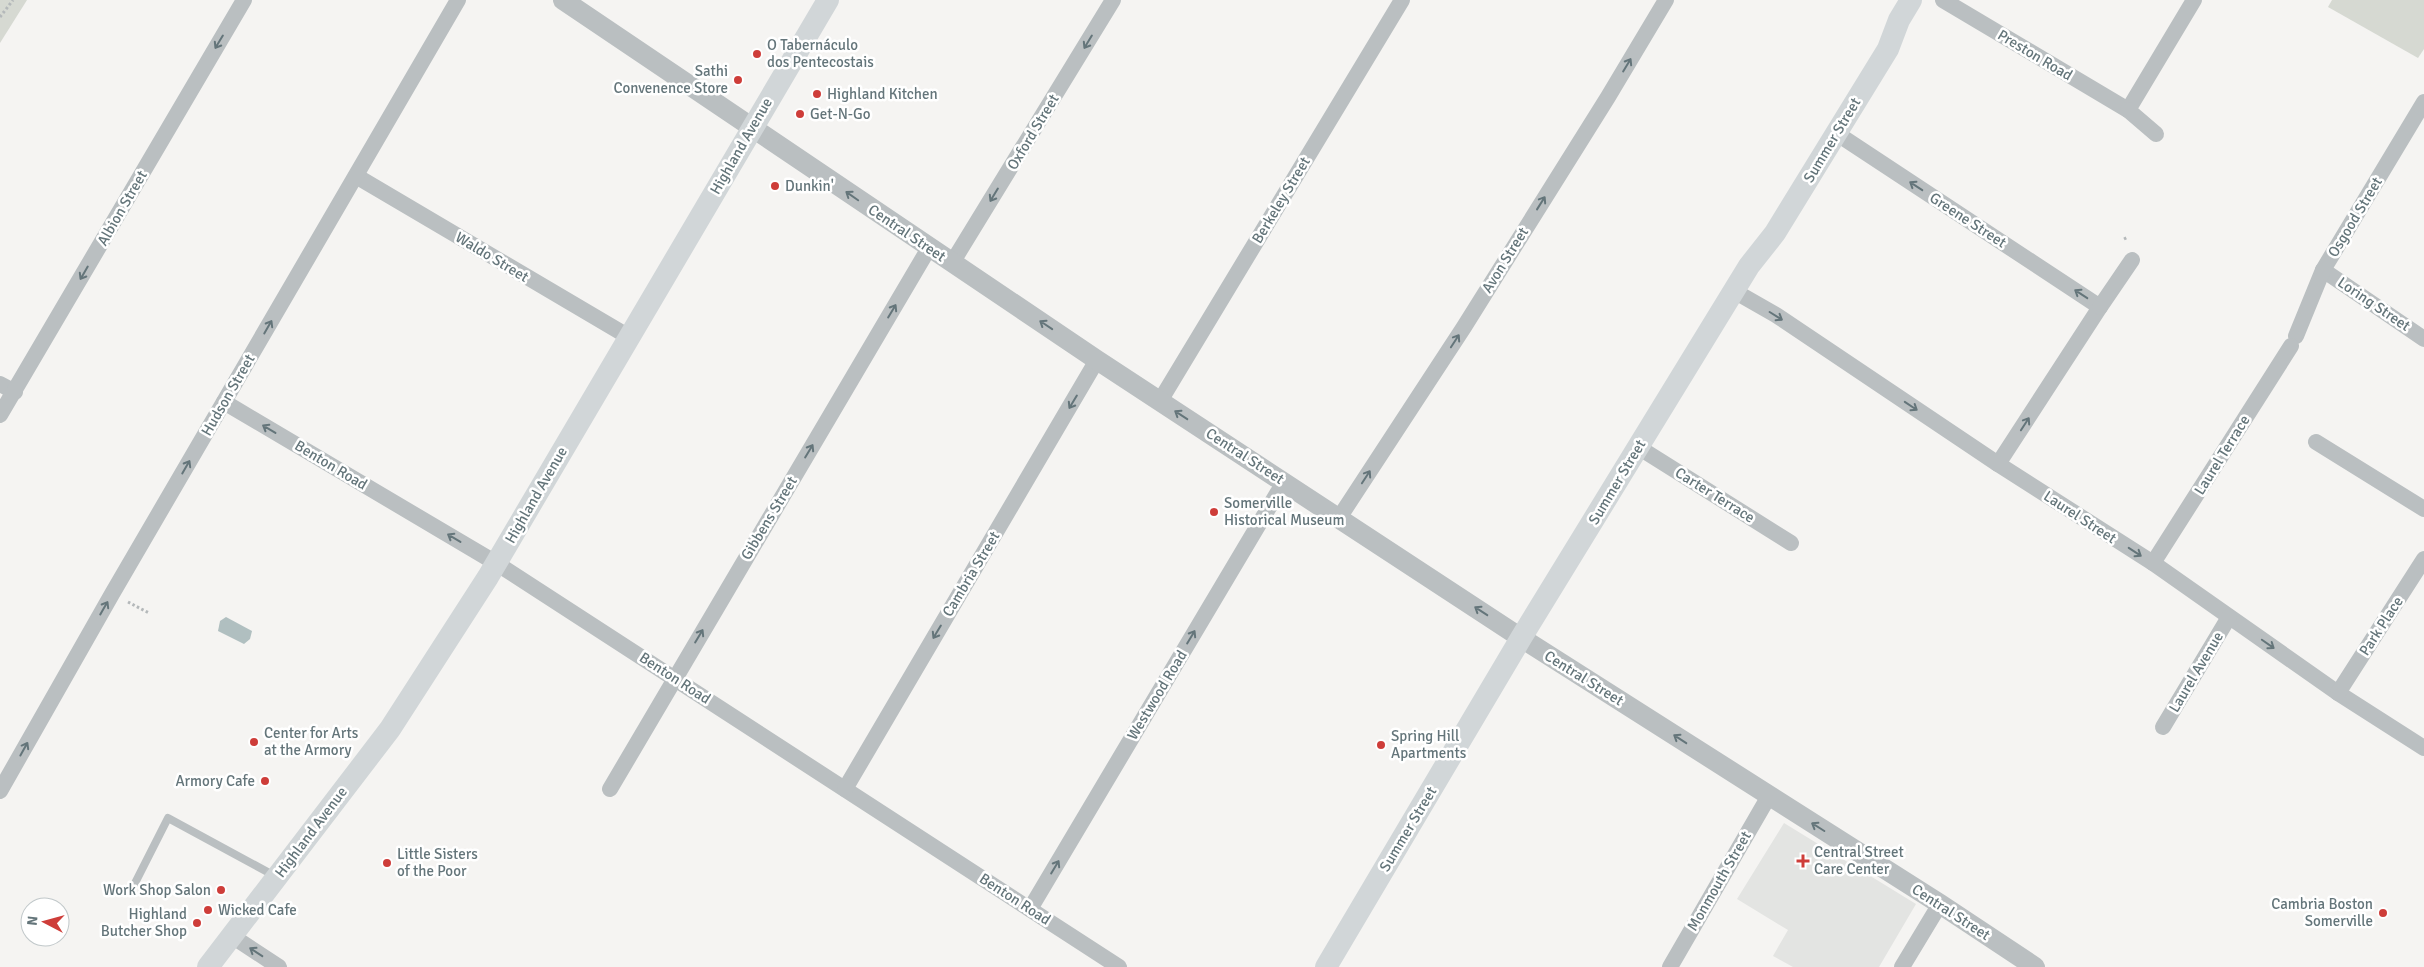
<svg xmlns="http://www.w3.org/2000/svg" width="2424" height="967" font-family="Signika,sans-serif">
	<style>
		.built { fill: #e3e4e2 }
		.green { fill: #d6d9d2 }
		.water { fill: #b0bfc0 }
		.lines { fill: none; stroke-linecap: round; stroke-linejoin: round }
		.path { stroke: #b4b8ba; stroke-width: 3; stroke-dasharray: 2.5 2.5; stroke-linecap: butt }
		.service { stroke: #babfc1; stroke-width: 8 }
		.minor { stroke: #babfc1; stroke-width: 16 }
		.tertiary { stroke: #babfc1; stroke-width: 20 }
		.secondary { stroke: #d1d6d8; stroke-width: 22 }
		.oneway { stroke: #64757a }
		.poi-dot { fill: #ce3d39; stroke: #fff; stroke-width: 2 }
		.labels { text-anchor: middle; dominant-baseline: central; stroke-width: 5; stroke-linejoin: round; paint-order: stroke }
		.poi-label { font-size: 15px; fill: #64757a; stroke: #fff; text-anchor: start }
		.street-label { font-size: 15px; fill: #64757a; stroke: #fff }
	</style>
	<rect width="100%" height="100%" fill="#f5f4f2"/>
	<polygon class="built" points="1784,823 1916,904 1879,967 1793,967 1773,956 1788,930 1737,899"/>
	<g class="green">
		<polygon points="0,0 27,0 0,43"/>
		<polygon points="2332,0 2424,0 2424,49 2418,58 2328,7"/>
	</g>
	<polygon class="water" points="226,617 252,631 250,639 244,644 218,631 220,621"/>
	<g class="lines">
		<g class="path">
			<polyline points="0,17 13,0"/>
			<polyline points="2124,239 2128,237"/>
			<polyline points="128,602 149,613"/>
		</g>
		<polyline class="service" points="132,889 168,818 275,876"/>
		<g class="minor">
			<polyline points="1943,0 2128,110 2194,0"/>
			<polyline points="2128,110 2156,134"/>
			<polyline points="1836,133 2100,307 1998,464"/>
			<polyline points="356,176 629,337"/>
			<polyline points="952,263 1113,0"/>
			<polyline points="2323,270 2424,339"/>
			<polyline points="1734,291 1776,315 1998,464 2153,563 2338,693 2424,748"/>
			<polyline points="2100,307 2132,260"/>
			<polyline points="2296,336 2323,270 2424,102"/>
			<polyline points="0,384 15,392"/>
			<polyline points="1160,401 1402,0"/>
			<polyline points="224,402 496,563 1119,967"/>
			<polyline points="0,415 244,0"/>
			<polyline points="2316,442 2424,509"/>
			<polyline points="1638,447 1791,543"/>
			<polyline points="1339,518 1464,327 1608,97 1666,0"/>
			<polyline points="2153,563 2291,346"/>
			<polyline points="2338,693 2424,559"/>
			<polyline points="2163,727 2229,617"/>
			<polyline points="610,789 929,248"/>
			<polyline points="845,789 1097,360"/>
			<polyline points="0,791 112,594 458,0"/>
			<polyline points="1030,909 1284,482"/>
			<polyline points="232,936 279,967"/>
			<polyline points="1670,967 1769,796"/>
			<polyline points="1902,967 1940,904"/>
		</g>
		<polyline class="tertiary" points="563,0 1097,360 1512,632 1940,904 2035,967"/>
		<g class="secondary">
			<polyline points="208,967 390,729 488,577 828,0"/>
			<polyline points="1326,967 1521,638 1749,266 1775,233 1888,49 1899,20 1911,0"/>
		</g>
	</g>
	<defs><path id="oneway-shaft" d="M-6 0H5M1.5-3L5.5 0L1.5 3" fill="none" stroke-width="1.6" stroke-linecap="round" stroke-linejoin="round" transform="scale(1.25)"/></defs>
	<g class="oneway">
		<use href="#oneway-shaft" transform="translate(219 42) rotate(121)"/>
		<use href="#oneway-shaft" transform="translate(1088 42) rotate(121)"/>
		<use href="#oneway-shaft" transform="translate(1627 65) rotate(-59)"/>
		<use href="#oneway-shaft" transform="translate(1916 186) rotate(-147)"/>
		<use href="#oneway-shaft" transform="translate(994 195) rotate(121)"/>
		<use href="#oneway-shaft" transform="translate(852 196) rotate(-145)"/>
		<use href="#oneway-shaft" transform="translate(1541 203) rotate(-58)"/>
		<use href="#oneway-shaft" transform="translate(84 273) rotate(120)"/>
		<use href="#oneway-shaft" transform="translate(2081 294) rotate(-147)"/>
		<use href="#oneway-shaft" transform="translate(892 311) rotate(-59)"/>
		<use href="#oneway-shaft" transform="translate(1776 316) rotate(32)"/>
		<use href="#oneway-shaft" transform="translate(1046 325) rotate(-146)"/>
		<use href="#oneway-shaft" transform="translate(268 327) rotate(-60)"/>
		<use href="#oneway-shaft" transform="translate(1455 341) rotate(-57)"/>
		<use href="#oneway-shaft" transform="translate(1073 402) rotate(121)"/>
		<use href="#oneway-shaft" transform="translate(1911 406) rotate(34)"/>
		<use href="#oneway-shaft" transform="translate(1181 415) rotate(-147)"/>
		<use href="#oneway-shaft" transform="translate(2025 424) rotate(-57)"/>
		<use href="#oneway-shaft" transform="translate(269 429) rotate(-149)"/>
		<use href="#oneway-shaft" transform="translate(809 451) rotate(-59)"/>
		<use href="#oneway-shaft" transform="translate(186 467) rotate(-60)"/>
		<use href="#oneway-shaft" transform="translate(1366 477) rotate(-57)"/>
		<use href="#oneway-shaft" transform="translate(454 538) rotate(-149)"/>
		<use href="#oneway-shaft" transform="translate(2135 552) rotate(33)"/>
		<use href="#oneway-shaft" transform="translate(104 608) rotate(-60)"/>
		<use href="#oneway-shaft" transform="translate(1481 611) rotate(-147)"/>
		<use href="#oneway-shaft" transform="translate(937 632) rotate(121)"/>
		<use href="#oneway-shaft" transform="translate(699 636) rotate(-59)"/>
		<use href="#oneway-shaft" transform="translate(1191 637) rotate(-59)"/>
		<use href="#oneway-shaft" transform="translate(2268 644) rotate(35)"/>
		<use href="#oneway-shaft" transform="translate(1680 739) rotate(-147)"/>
		<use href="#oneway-shaft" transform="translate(24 749) rotate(-61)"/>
		<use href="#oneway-shaft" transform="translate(1818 827) rotate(-148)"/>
		<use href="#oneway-shaft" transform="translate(1055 867) rotate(-59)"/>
		<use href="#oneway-shaft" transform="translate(256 952) rotate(-147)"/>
	</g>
	<g class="poi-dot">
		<circle cx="757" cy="54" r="5"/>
		<circle cx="738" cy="80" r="5"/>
		<circle cx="817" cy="94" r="5"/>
		<circle cx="800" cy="114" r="5"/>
		<circle cx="775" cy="186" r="5"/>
		<circle cx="1214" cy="512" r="5"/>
		<circle cx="254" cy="742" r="5"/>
		<circle cx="1381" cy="745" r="5"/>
		<circle cx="265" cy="781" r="5"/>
		<path d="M1800.5 853.5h5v5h5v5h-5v5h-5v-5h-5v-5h5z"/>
		<circle cx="387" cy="863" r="5"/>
		<circle cx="221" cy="890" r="5"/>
		<circle cx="208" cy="910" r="5"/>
		<circle cx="2383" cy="913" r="5"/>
		<circle cx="197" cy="923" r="5"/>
	</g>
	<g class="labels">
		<g class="poi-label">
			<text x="767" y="45">O Tabernáculo<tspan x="767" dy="17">dos Pentecostais</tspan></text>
			<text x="728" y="71" text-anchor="end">Sathi<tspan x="728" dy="17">Convenence Store</tspan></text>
			<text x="827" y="94">Highland Kitchen</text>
			<text x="810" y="114">Get-N-Go</text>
			<text x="785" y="186">Dunkin'</text>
			<text x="1224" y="503">Somerville<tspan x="1224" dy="17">Historical Museum</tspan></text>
			<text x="264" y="733">Center for Arts<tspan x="264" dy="17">at the Armory</tspan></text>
			<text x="1391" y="736">Spring Hill<tspan x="1391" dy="17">Apartments</tspan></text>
			<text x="255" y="781" text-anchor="end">Armory Cafe</text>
			<text x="1814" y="852">Central Street<tspan x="1814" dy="17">Care Center</tspan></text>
			<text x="397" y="854">Little Sisters<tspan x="397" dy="17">of the Poor</tspan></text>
			<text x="211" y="890" text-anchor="end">Work Shop Salon</text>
			<text x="2373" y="904" text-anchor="end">Cambria Boston<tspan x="2373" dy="17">Somerville</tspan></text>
			<text x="218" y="910">Wicked Cafe</text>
			<text x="187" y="914" text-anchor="end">Highland<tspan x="187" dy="17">Butcher Shop</tspan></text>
		</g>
		<g class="street-label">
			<text transform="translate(2035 55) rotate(31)">Preston Road</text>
			<text transform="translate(1033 132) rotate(-59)">Oxford Street</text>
			<text transform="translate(1832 140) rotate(-59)">Summer Street</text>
			<text transform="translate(741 146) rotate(-60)">Highland Avenue</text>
			<text transform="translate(1281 200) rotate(-59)">Berkeley Street</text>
			<text transform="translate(122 208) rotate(-60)">Albion Street</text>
			<text transform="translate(2355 217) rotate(-59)">Osgood Street</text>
			<text transform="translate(1968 220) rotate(33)">Greene Street</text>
			<text transform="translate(907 233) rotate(34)">Central Street</text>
			<text transform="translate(492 257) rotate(31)">Waldo Street</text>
			<text transform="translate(1505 260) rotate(-58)">Avon Street</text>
			<text transform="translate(2374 304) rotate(34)">Loring Street</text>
			<text transform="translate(228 395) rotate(-60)">Hudson Street</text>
			<text transform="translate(2222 455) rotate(-58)">Laurel Terrace</text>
			<text transform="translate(1245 456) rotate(33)">Central Street</text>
			<text transform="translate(331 465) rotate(31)">Benton Road</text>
			<text transform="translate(1617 482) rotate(-59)">Summer Street</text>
			<text transform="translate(536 495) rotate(-60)">Highland Avenue</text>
			<text transform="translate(1715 495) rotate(32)">Carter Terrace</text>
			<text transform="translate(2080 517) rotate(33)">Laurel Street</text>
			<text transform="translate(769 518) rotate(-59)">Gibbens Street</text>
			<text transform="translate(971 574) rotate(-59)">Cambria Street</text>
			<text transform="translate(2381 626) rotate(-57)">Park Place</text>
			<text transform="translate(2196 672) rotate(-59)">Laurel Avenue</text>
			<text transform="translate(675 678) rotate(33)">Benton Road</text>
			<text transform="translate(1584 678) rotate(32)">Central Street</text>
			<text transform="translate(1157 695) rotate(-59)">Westwood Road</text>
			<text transform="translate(1408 829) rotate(-59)">Summer Street</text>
			<text transform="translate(311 832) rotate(-53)">Highland Avenue</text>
			<text transform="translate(1719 881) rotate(-60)">Monmouth Street</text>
			<text transform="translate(1015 899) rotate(33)">Benton Road</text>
			<text transform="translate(1951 912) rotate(33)">Central Street</text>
		</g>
	</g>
	<g transform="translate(45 922) rotate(276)"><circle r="24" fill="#ffffff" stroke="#c1c8ca"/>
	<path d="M0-4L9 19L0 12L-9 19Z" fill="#ce3d39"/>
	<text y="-8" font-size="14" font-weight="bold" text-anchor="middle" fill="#64757a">N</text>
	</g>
</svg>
